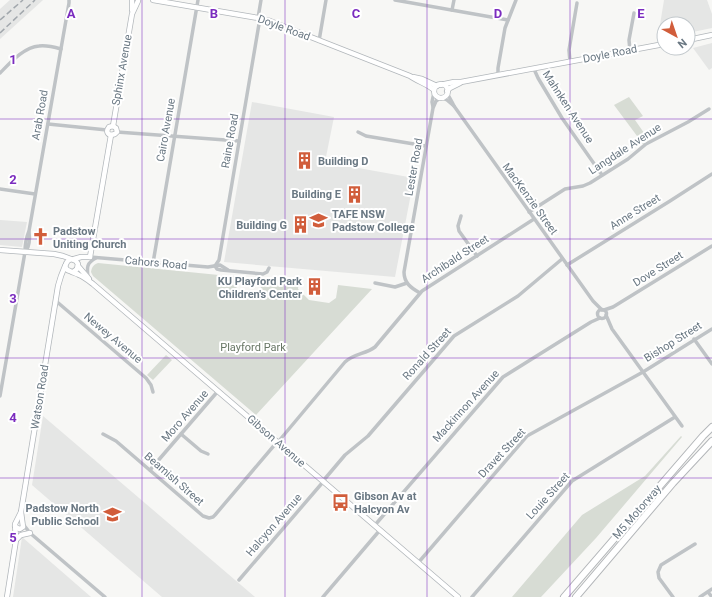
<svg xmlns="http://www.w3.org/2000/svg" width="712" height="597" font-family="Roboto,sans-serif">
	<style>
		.built { fill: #e5e6e5 }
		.green { fill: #d7dcd4 }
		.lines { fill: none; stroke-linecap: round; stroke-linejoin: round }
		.secondary-casing { stroke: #b2b7bb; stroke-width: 6 }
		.highway-casing { stroke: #b3b6b9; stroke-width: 8 }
		.street { stroke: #bfc3c6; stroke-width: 3.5 }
		.secondary { stroke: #fff; stroke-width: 4.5 }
		.highway { stroke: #fff; stroke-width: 6 }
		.rail { stroke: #a1a7ac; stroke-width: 1.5; stroke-dasharray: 6 3; stroke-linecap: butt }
		.grid { fill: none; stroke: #7b2cbf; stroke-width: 1; stroke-opacity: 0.55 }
		.labels { text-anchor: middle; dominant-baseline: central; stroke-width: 4; stroke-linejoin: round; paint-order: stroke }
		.street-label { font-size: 11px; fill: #6a7883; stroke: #fff }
		.poi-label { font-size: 11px; font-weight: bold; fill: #6a7883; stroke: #fff; text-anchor: start }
		.park-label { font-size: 11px; fill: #677664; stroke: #fff }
		.grid-label { font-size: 13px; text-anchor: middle; font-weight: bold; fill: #7b2cbf; stroke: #fff; stroke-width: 4; stroke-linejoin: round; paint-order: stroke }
	</style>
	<rect width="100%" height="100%" fill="#f7f7f5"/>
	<g class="built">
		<polygon points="10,0 43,0 0,39 0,9"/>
		<polygon points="664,0 707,0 712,14 712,28 688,33 688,24 664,24 664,37 658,37"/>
		<polygon points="712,43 712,68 709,70 693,48"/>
		<polygon points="252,102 334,117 325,162 414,178 395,277 224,262"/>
		<polygon points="0,220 27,222 22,247 0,245"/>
		<polygon points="43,416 255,597 162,597 32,485"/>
		<polygon points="22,537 91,597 13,597"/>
	</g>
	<g class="green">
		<polygon points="629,97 643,116 635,120 649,140 643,144 614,105"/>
		<path d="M98,263L239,277L233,284L249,300L266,282L264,279L299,281L298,289L309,300L329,303L336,298L338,285L372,289L256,415L93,276L91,272C92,267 93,265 98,263Z"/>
		<polygon points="166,355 172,360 153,380 147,375"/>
		<polygon points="681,436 682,437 596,538 541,597 512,597 582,515 645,476"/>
	</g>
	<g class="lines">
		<defs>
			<g id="secondary">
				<polyline points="132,0 132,10"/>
				<path d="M153,0L258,18L270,21L410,76C417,81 429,85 434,90"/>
				<polyline points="688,40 712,35"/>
				<polyline points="413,77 422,79 437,86"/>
				<circle cx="441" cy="91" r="7"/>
				<polyline points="440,85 454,82 461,82 664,44"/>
				<polyline points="447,91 450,88 460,83"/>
				<polyline points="113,126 132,14 138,1"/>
				<polyline points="111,135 115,134 117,132 116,128 113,126"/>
				<path d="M111,135C107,134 106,131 109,127L113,126"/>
				<polyline points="0,250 54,254 63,256 71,259"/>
				<polyline points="90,257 111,135"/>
				<polyline points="74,259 81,257 90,257"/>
				<polyline points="78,266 89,279"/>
				<path d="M73,272L77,269L78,264L76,261L71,259C66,261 62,269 70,271C73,273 76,273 79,275C84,277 89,281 93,284L458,597"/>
				<polyline points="15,526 17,528 20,529 23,527 21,512"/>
				<polyline points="16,540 21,535 30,533"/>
				<polyline points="7,597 16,540 15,524 21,512 58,286 61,276 65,266"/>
			</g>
			<g id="highway">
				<polyline points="564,597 703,436 712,427"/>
				<polyline points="576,597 673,483 712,441"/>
			</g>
		</defs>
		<use href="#secondary" class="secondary-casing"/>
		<use href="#highway" class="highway-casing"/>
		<g class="street">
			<polyline points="395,0 508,20"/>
			<polyline points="452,10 454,0"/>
			<polyline points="258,18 261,0"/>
			<polyline points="319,41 326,0"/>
			<polyline points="630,51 629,40 634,13"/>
			<polyline points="570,62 569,50 577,3"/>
			<polyline points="534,69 538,78 562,118 602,175"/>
			<path d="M0,73C10,63 24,47 39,46C46,45 54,47 61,49"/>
			<polyline points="498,75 498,68 505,28 516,0"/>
			<polyline points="447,93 452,102 454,106 593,301 602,310"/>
			<polyline points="442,98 447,100 454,106"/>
			<polyline points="433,107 432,102 434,92"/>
			<polyline points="48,124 107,130"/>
			<polyline points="117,132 239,141"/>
			<polyline points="358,132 366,136 426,146"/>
			<polyline points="0,189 35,194"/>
			<polyline points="529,212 565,189 583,186 590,183 628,159 646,144 688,122 709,109"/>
			<polyline points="461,216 458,226 459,231 477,256"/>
			<path d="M26,251C30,245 30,239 29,232"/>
			<polyline points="90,257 208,267 220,265 228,270"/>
			<polyline points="153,263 198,0"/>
			<polyline points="567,265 670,201 712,174"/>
			<polyline points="215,266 219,260 260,18"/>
			<polyline points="215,266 217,269 221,270 263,274 267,272 269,268"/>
			<path d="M88,278C87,268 86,263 96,258"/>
			<polyline points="375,283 395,287 407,283"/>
			<path d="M420,293C411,288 404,283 404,272L433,108L436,101L440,98"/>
			<polyline points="56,301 146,378 151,385 153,392"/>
			<circle cx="602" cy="314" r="4.5"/>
			<polyline points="604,310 613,307 712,246"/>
			<polyline points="606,315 612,329 682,426"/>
			<polyline points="694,339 712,364"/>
			<polyline points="643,372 712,329"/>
			<path d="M0,396L25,252C25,244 26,238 29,231L69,3V0"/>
			<polyline points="103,434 116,441 203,516 209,518 213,517 215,515 277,442"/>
			<polyline points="181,434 201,451 208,454"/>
			<path d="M278,442L345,362C353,354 366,354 375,347L422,291L534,219"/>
			<polyline points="150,470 218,391"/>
			<polyline points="323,481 345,455 368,436 454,336 518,296 562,259"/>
			<polyline points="23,524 30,533 105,597"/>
			<polyline points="375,525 503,377 591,322 600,318"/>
			<polyline points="418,563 527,436 643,372"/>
			<polyline points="239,580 323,482"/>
			<polyline points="708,592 712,597"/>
			<polyline points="323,597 380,530"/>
			<polyline points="472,597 572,481 675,417"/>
			<polyline points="673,597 659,578 658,572 661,565 695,544"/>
			<polyline points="700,597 712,589"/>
		</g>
		<use href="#secondary" class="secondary"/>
		<use href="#highway" class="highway"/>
		<g class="rail">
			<polyline points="0,20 23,0"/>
			<polyline points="0,33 35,0"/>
		</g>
	</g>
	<path class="grid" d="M142,0V597M285,0V597M427,0V597M570,0V597M0,119H712M0,239H712M0,358H712M0,478H712"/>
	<defs>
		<symbol id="building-bare" viewBox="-9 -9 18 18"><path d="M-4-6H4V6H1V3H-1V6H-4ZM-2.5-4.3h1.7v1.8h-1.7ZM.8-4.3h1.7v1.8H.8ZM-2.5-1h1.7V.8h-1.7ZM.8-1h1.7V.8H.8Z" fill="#d15d3b" stroke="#fff" stroke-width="2.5" paint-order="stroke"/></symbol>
		<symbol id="university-bare" viewBox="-9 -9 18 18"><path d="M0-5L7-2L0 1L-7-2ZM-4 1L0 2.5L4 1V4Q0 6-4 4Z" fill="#d15d3b" stroke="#fff" stroke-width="2.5" paint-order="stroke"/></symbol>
		<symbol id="church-bare" viewBox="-9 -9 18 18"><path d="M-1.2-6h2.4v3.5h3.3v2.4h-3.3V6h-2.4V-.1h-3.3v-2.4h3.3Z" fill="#d15d3b" stroke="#fff" stroke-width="2.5" paint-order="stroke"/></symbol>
		<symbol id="bus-bare" viewBox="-9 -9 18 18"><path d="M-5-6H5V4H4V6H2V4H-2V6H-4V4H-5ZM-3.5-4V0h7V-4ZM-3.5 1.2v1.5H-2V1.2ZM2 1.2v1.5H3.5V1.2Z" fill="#d15d3b" stroke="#fff" stroke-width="2.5" paint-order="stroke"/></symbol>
		<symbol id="school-bare" viewBox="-9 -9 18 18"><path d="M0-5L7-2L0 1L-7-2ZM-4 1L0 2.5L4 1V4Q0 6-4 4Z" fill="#d15d3b" stroke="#fff" stroke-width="2.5" paint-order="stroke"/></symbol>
	</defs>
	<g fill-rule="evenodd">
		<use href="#building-bare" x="292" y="148" width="25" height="25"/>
		<use href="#building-bare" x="342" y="182" width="25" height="25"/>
		<use href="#university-bare" x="306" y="208" width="25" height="25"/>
		<use href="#building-bare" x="288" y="212" width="25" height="25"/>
		<use href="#church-bare" x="28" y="224" width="25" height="25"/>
		<use href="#building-bare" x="302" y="274" width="25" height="25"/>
		<use href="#bus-bare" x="328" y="490" width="25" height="25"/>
		<use href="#school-bare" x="100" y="502" width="25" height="25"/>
	</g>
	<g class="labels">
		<g class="street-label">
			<text transform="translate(284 28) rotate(20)">Doyle Road</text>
			<text transform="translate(610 54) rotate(-11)">Doyle Road</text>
			<text transform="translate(122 70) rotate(-80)">Sphinx Avenue</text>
			<text transform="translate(568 107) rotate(57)">Mahnken Avenue</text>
			<text transform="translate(40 115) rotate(-80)">Arab Road</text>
			<text transform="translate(166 130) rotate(-80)">Cairo Avenue</text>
			<text transform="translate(230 141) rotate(-80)">Raine Road</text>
			<text transform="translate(625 149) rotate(-33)">Langdale Avenue</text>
			<text transform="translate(414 167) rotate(-80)">Lester Road</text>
			<text transform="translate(530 199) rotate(54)">MacKenzie Street</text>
			<text transform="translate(635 212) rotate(-32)">Anne Street</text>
			<text transform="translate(455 259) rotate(-33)">Archibald Street</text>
			<text transform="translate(156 263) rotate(5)">Cahors Road</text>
			<text transform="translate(658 269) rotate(-32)">Dove Street</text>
			<text transform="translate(113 338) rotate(40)">Newey Avenue</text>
			<text transform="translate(673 342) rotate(-32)">Bishop Street</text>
			<text transform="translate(427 354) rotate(-48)">Ronald Street</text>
			<text transform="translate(40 397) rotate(-81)">Watson Road</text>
			<text transform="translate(466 406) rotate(-48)">Mackinnon Avenue</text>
			<text transform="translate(185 416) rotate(-49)">Moro Avenue</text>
			<text transform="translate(276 441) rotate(41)">Gibson Avenue</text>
			<text transform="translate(502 453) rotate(-47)">Dravet Street</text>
			<text transform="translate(174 479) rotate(41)">Beamish Street</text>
			<text transform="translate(548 496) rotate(-48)">Louie Street</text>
			<text transform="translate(637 512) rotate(-49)">M5 Motorway</text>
			<text transform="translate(274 525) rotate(-49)">Halcyon Avenue</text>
		</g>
		<g class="poi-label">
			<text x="318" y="161">Building D</text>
			<text x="341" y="194" text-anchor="end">Building E</text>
			<text x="332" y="214">TAFE NSW<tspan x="332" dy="13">Padstow College</tspan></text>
			<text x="287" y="225" text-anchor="end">Building G</text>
			<text x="53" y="231">Padstow<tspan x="53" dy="13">Uniting Church</tspan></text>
			<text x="302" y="281" text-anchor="end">KU Playford Park<tspan x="302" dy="13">Children's Center</tspan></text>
			<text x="354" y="496">Gibson Av at<tspan x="354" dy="13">Halcyon Av</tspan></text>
			<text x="99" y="508" text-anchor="end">Padstow North<tspan x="99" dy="13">Public School</tspan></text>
		</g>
		<g class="park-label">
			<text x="253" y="347">Playford Park</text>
		</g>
	</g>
	<g class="grid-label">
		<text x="71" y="18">A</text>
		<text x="214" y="18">B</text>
		<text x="356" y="18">C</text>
		<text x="498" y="18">D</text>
		<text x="641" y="18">E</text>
		<text x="13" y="64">1</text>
		<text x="13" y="184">2</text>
		<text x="13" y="303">3</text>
		<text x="13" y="422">4</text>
		<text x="13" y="542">5</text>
	</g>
	<g transform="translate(676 36) rotate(140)"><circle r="19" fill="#ffffff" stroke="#c3c9cd"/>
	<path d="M0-3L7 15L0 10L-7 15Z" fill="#d15d3b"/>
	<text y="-6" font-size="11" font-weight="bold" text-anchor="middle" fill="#6a7883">N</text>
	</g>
</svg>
